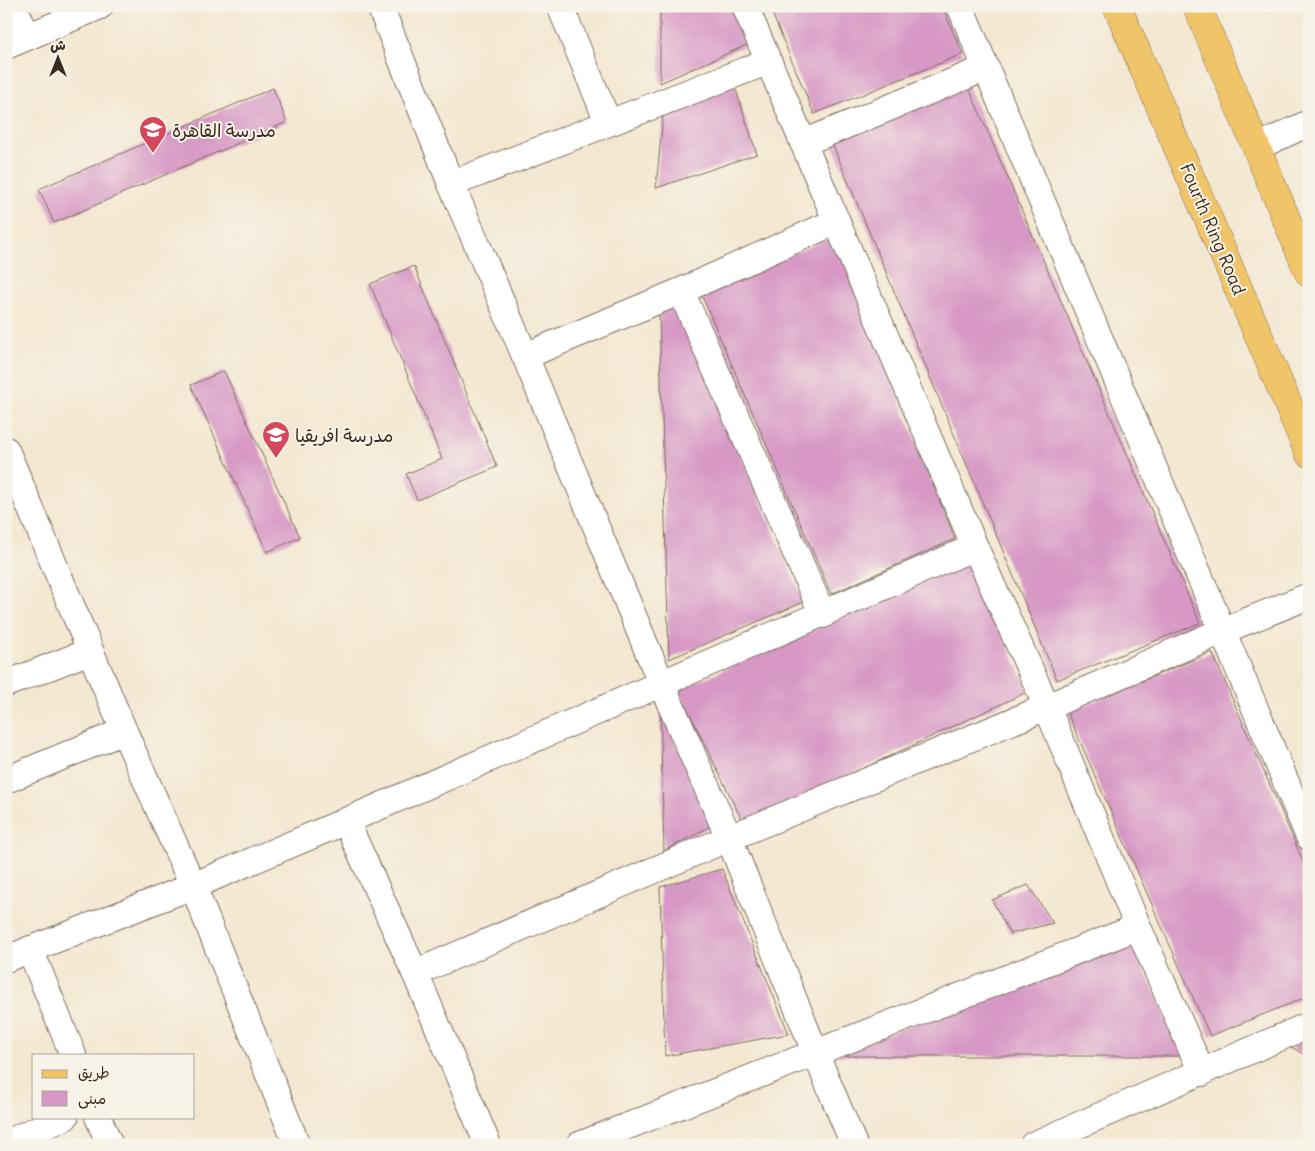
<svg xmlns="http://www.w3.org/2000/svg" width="1315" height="1151" font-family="Delius,'Playpen Sans Arabic',sans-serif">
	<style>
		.building { fill: #d798c5 }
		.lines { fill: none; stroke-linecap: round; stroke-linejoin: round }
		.minor-casing { stroke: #7b6c5c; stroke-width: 28 }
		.primary-casing { stroke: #7b6c5c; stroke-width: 29 }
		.minor { stroke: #fff; stroke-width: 26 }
		.primary { stroke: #f0c469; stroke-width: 28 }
		.labels { text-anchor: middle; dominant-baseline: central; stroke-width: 4; stroke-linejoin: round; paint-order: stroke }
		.poi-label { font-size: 18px; fill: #3b2a1e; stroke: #f7f3e8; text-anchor: start }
		.street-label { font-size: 18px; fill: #3b2a1e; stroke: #f7f3e8 }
	</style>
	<rect width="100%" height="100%" fill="#f7f3e8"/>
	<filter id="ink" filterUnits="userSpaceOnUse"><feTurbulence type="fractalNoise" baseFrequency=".02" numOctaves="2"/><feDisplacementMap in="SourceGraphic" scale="10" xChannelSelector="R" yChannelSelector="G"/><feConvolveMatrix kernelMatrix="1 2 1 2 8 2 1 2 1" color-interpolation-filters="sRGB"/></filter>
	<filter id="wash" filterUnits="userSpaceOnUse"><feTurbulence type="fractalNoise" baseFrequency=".0096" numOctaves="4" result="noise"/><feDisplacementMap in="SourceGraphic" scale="20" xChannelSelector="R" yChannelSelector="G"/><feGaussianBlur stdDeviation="1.12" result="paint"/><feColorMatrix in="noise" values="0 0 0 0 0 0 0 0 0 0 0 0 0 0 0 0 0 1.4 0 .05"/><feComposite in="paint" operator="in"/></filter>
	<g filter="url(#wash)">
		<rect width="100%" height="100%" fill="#f3e7d0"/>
		<g id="blocks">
			<g class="building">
				<polygon points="660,6 734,6 749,44 660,83"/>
				<polygon points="769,6 942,6 963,54 814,114"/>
				<polygon points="733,81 757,154 656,188 663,115"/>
				<polygon points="968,86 1200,623 1057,680 831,141"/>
				<polygon points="273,88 287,122 54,223 39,189"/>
				<polygon points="834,236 955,539 831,594 701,294"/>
				<polygon points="414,266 497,467 417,500 406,474 442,459 370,284"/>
				<polygon points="676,305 804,602 669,659 659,311"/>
				<polygon points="224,371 300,537 267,552 191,385"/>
				<polygon points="968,562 1029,691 744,824 678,690"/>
				<polygon points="1212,652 1309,875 1309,996 1210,1036 1067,712"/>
				<polygon points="660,707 711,826 664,851"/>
				<polygon points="722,869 789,1034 665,1056 660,887"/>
				<polygon points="1028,885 1053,923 1010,934 992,900"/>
				<polygon points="1130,939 1184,1056 832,1056"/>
				<polygon points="1309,1039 1309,1057 1291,1047"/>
			</g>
		</g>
	</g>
	<g filter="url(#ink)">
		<use href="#blocks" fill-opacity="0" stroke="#7b6c5c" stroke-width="1"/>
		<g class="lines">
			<defs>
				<g id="minor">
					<polyline points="14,6 27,37"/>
					<polyline points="380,6 451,184 525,356 662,685 729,838 815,1052 854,1145"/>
					<polyline points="560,6 608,122"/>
					<polyline points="745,6 975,547 1047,707 1138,927 1202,1073"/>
					<polyline points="960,6 1309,837"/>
					<polyline points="6,46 100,6"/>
					<polyline points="803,143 986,68"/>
					<polyline points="1257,147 1309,123"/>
					<polyline points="451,184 767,62"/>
					<polyline points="681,291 823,615"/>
					<polyline points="525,356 681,291 837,221"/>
					<polyline points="6,450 124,731 193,886 297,1145"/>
					<polyline points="6,684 90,651"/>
					<polyline points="6,780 124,731"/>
					<polyline points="346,821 415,973 488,1145"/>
					<polyline points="30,949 73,1055"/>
					<polyline points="6,959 193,886 346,821 975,547"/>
					<polyline points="415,973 729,838 1047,707 1222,631 1309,596"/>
					<polyline points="98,1117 110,1145"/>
					<polyline points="6,1143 65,1117"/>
					<polyline points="579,1145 1138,927"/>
					<polyline points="1033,1145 1309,1025"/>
				</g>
				<g id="primary">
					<polyline points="1117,6 1309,453"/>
					<polyline points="1197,6 1309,273"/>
				</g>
			</defs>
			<use href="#minor" class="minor-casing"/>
			<use href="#primary" class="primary-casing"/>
			<use href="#minor" class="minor"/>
			<use href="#primary" class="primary"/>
		</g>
	</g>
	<defs>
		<symbol id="school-pin" viewBox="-11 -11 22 30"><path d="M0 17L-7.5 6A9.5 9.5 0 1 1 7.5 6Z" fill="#d1495b" stroke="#f7f3e8"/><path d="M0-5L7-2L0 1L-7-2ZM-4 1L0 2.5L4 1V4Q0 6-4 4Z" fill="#fff"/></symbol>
	</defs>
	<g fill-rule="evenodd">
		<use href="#school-pin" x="137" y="114" width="32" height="43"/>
		<use href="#school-pin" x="260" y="419" width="32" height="43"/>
	</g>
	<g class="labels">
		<g class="poi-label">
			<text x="172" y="130">مدرسة القاهرة</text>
			<text x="295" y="435">مدرسة افريقيا</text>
		</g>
		<g class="street-label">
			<text transform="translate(1213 229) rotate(67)">Fourth Ring Road</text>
		</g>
	</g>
	<rect width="1315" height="1151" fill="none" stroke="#f7f3e8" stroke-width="25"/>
	<rect x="32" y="1054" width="162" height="65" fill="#f7f3e8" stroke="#aca397"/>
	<rect x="42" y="1070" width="25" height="8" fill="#f0c469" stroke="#aca397"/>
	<text x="78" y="1078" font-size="15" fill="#3b2a1e">طريق</text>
	<rect x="42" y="1091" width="25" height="15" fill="#d798c5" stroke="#aca397"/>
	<text x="78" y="1104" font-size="15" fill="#3b2a1e">مبنى</text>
	<g transform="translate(58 58)" stroke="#f7f3e8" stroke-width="4" paint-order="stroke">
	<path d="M0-4L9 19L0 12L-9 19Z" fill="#3b2a1e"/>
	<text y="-8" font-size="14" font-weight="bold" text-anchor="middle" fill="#3b2a1e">ش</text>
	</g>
</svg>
